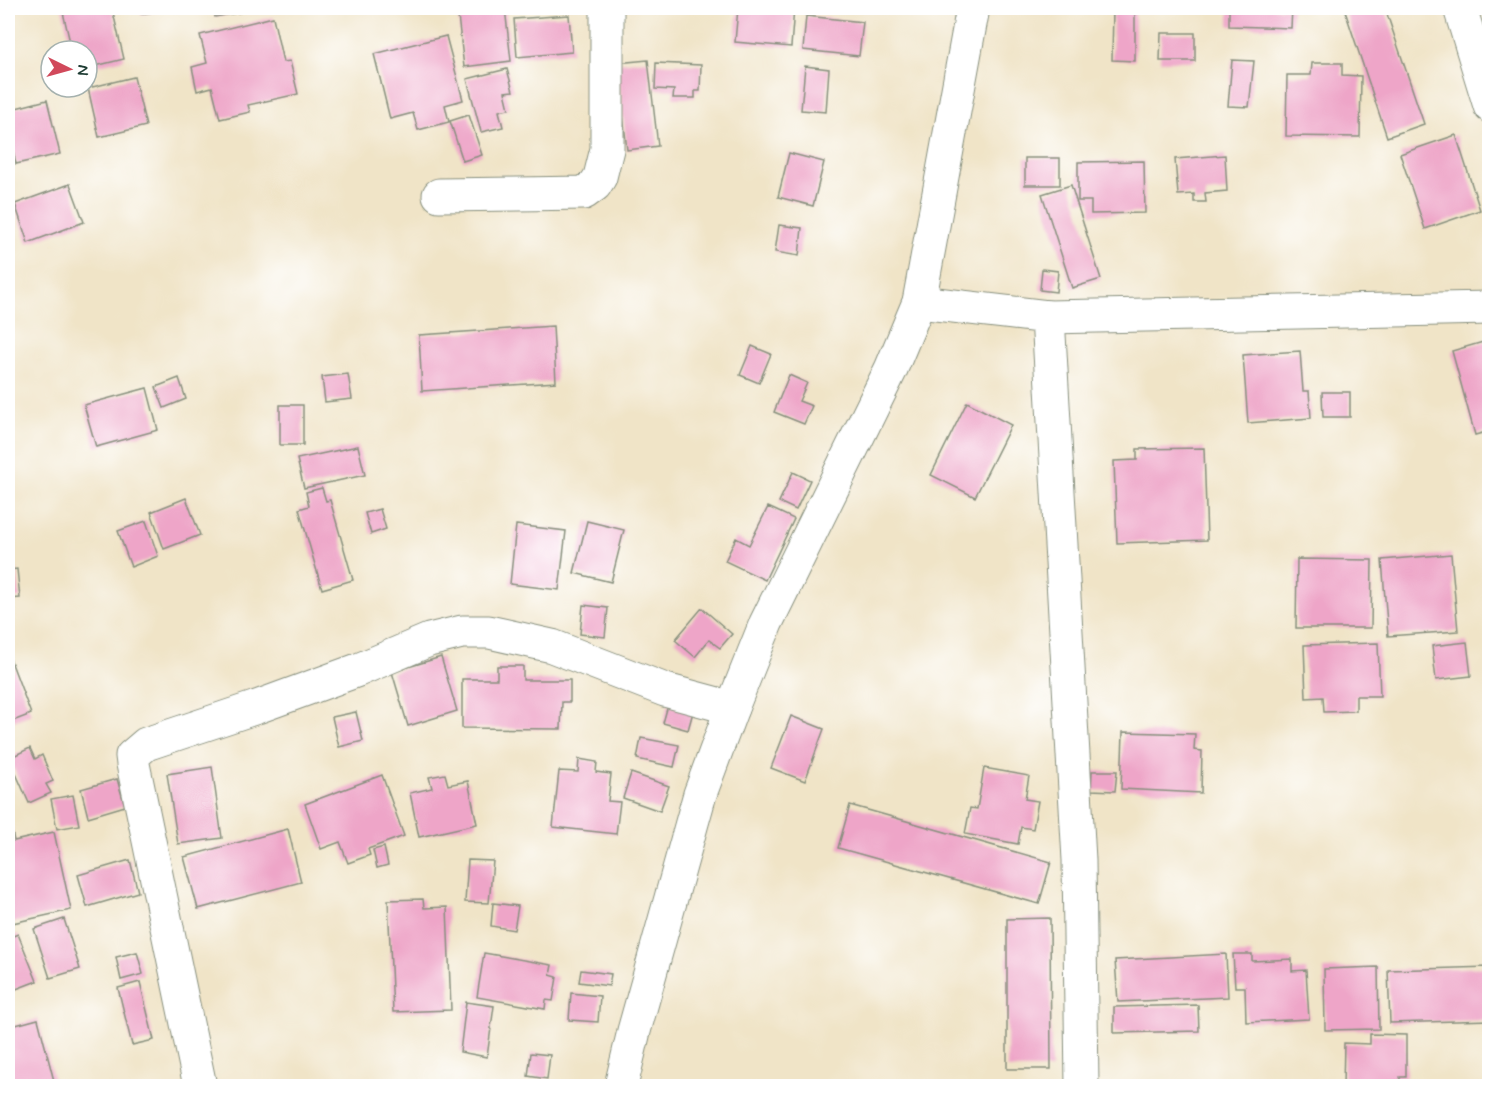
<svg xmlns="http://www.w3.org/2000/svg" width="1497" height="1094" font-family="Mynerve,sans-serif">
	<style>
		.building { fill: #eea5c8 }
		.lines { fill: none; stroke-linecap: round; stroke-linejoin: round }
		.minor-casing { stroke: #88907e; stroke-width: 35 }
		.minor { stroke: #fff; stroke-width: 33 }
	</style>
	<rect width="100%" height="100%" fill="#fff"/>
	<filter id="ink" filterUnits="userSpaceOnUse"><feTurbulence type="fractalNoise" baseFrequency=".0167" numOctaves="2"/><feDisplacementMap in="SourceGraphic" scale="12" xChannelSelector="R" yChannelSelector="G"/><feConvolveMatrix kernelMatrix="1 2 1 2 8 2 1 2 1" color-interpolation-filters="sRGB"/></filter>
	<filter id="wash" filterUnits="userSpaceOnUse"><feTurbulence type="fractalNoise" baseFrequency=".008" numOctaves="4" result="noise"/><feDisplacementMap in="SourceGraphic" scale="24" xChannelSelector="R" yChannelSelector="G"/><feGaussianBlur stdDeviation="1.35" result="paint"/><feColorMatrix in="noise" values="0 0 0 0 0 0 0 0 0 0 0 0 0 0 0 0 0 1.4 0 .05"/><feComposite in="paint" operator="in"/></filter>
	<g filter="url(#wash)">
		<rect width="100%" height="100%" fill="#f0e4c7"/>
		<g id="blocks">
			<g class="building">
				<polygon points="62,8 112,8 124,59 87,68 87,51 72,51"/>
				<polygon points="140,8 172,8 172,9 141,14"/>
				<polygon points="213,8 259,8 259,9 215,17"/>
				<polygon points="457,8 505,8 511,61 464,67"/>
				<polygon points="738,8 794,8 791,47 735,42"/>
				<polygon points="1113,8 1135,8 1135,61 1112,60"/>
				<polygon points="1229,8 1292,8 1291,28 1229,26"/>
				<polygon points="1344,8 1385,8 1424,124 1387,137"/>
				<polygon points="569,15 572,52 517,57 514,19"/>
				<polygon points="806,16 863,22 859,56 803,50"/>
				<polygon points="273,17 283,62 290,61 298,94 248,105 250,112 220,119 212,87 197,91 192,67 207,63 200,35"/>
				<polygon points="1161,33 1195,33 1195,61 1160,61"/>
				<polygon points="446,36 463,100 445,105 449,122 418,130 413,113 390,119 374,54"/>
				<polygon points="648,60 658,146 627,150 617,63"/>
				<polygon points="1232,60 1254,61 1249,107 1228,106"/>
				<polygon points="656,63 701,65 700,91 695,91 695,98 673,98 674,90 655,89"/>
				<polygon points="1312,63 1342,63 1342,75 1361,76 1360,137 1286,136 1287,75 1311,75"/>
				<polygon points="805,66 829,69 826,112 801,110"/>
				<polygon points="507,69 513,91 505,92 509,109 499,111 503,127 481,132 467,79"/>
				<polygon points="134,77 146,126 99,137 88,88"/>
				<polygon points="47,100 60,154 16,164 8,128 8,110"/>
				<polygon points="469,115 482,155 463,161 450,121"/>
				<polygon points="1456,135 1480,210 1425,229 1400,154"/>
				<polygon points="789,153 824,162 813,206 778,197"/>
				<polygon points="1225,155 1227,191 1205,193 1206,202 1194,202 1194,194 1178,195 1175,159"/>
				<rect x="1025" y="158" width="35" height="27"/>
				<polygon points="1144,161 1145,213 1091,214 1091,201 1078,201 1078,162"/>
				<polygon points="70,184 84,222 28,243 15,204"/>
				<polygon points="1071,185 1101,279 1072,288 1042,194"/>
				<polygon points="779,225 802,228 799,256 775,252"/>
				<polygon points="1042,269 1058,271 1056,292 1040,290"/>
				<polygon points="553,326 556,382 422,391 419,335"/>
				<polygon points="1490,340 1490,431 1475,435 1452,351"/>
				<polygon points="752,346 771,354 759,383 740,375"/>
				<polygon points="1300,351 1303,391 1309,391 1311,418 1248,423 1243,355"/>
				<polygon points="348,374 352,399 325,402 322,377"/>
				<polygon points="789,375 807,383 799,401 812,406 804,424 774,412"/>
				<polygon points="179,378 186,399 164,408 156,387"/>
				<polygon points="147,388 158,430 96,447 84,405"/>
				<polygon points="1322,392 1350,392 1350,417 1323,417"/>
				<polygon points="967,402 1011,425 975,497 931,475"/>
				<rect x="280" y="405" width="23" height="40"/>
				<polygon points="358,446 365,475 304,488 297,459"/>
				<polygon points="1204,448 1207,540 1117,543 1114,461 1137,460 1137,449"/>
				<polygon points="793,472 810,480 796,510 779,502"/>
				<polygon points="322,488 326,501 330,500 353,580 322,589 299,509 309,506 306,492"/>
				<polygon points="186,498 200,535 164,549 151,512"/>
				<polygon points="768,507 794,519 765,580 725,561 736,538 749,545"/>
				<polygon points="380,509 386,529 371,534 365,513"/>
				<polygon points="146,521 158,556 131,567 118,531"/>
				<polygon points="587,521 624,530 611,582 574,573"/>
				<polygon points="516,525 566,531 559,590 510,584"/>
				<polygon points="1451,554 1458,631 1388,636 1382,560"/>
				<polygon points="1297,559 1372,560 1371,628 1296,628"/>
				<polygon points="17,569 20,598 8,599 8,570"/>
				<polygon points="583,605 608,608 605,637 580,634"/>
				<polygon points="702,608 732,634 720,648 709,640 695,657 675,640"/>
				<polygon points="1467,642 1471,676 1436,680 1432,646"/>
				<polygon points="1378,643 1380,696 1356,696 1356,711 1324,712 1323,697 1306,698 1304,645"/>
				<polygon points="8,653 31,714 8,723"/>
				<polygon points="441,657 457,711 408,726 392,672"/>
				<polygon points="497,666 523,666 523,680 570,680 570,702 562,702 561,729 462,728 462,679 497,679"/>
				<polygon points="668,705 693,712 688,730 663,723"/>
				<polygon points="356,712 363,741 339,747 332,717"/>
				<polygon points="791,716 824,729 805,781 771,768"/>
				<polygon points="1123,732 1195,734 1194,750 1202,751 1201,793 1121,789"/>
				<polygon points="641,738 679,745 674,767 637,759"/>
				<polygon points="30,748 35,759 42,755 53,781 46,784 51,793 29,803 9,758"/>
				<polygon points="579,759 597,762 596,772 611,774 608,801 620,802 616,834 553,827 559,771 578,772"/>
				<polygon points="212,767 222,838 178,844 167,774"/>
				<polygon points="984,768 1029,776 1025,799 1038,801 1033,829 1021,827 1018,844 965,834 970,808 977,809"/>
				<polygon points="1092,771 1117,771 1115,791 1091,790"/>
				<polygon points="631,773 669,786 660,811 623,798"/>
				<polygon points="445,774 448,785 468,781 477,824 419,837 410,793 432,788 429,777"/>
				<polygon points="382,775 404,836 368,849 370,855 348,863 340,842 321,849 305,804"/>
				<polygon points="117,779 125,806 88,817 81,789"/>
				<polygon points="73,795 79,825 57,829 51,799"/>
				<polygon points="850,805 1051,862 1039,904 838,848"/>
				<polygon points="8,826 11,826 14,841 54,832 71,910 8,924"/>
				<polygon points="288,829 301,882 198,909 184,857"/>
				<polygon points="384,847 388,865 377,868 373,850"/>
				<polygon points="130,860 138,892 87,907 78,875"/>
				<polygon points="468,860 493,861 489,903 465,902"/>
				<polygon points="423,899 424,908 447,907 451,1010 393,1012 388,900"/>
				<polygon points="493,903 518,906 514,930 491,926"/>
				<polygon points="1050,918 1051,1069 1007,1069 1007,919"/>
				<polygon points="64,919 80,969 50,978 34,929"/>
				<polygon points="18,934 37,981 11,991 8,984 8,938"/>
				<polygon points="137,952 143,974 121,980 116,957"/>
				<polygon points="484,953 552,965 550,975 557,977 553,1001 546,1000 545,1009 477,997"/>
				<polygon points="1226,954 1228,997 1118,1002 1115,960"/>
				<polygon points="1233,954 1252,954 1252,961 1292,959 1292,971 1306,970 1309,1019 1246,1022 1245,987 1235,987"/>
				<polygon points="1378,967 1379,1029 1325,1030 1324,969"/>
				<polygon points="1490,967 1490,1020 1390,1023 1388,970"/>
				<polygon points="581,970 611,974 609,986 579,982"/>
				<polygon points="140,982 154,1040 132,1045 118,988"/>
				<polygon points="571,993 600,996 598,1022 569,1020"/>
				<polygon points="466,1002 494,1006 487,1057 460,1052"/>
				<polygon points="1198,1005 1199,1031 1114,1033 1114,1007"/>
				<polygon points="38,1019 54,1081 33,1086 8,1086 8,1027"/>
				<polygon points="1370,1034 1406,1035 1406,1077 1400,1077 1400,1086 1343,1086 1344,1043 1370,1044"/>
				<polygon points="531,1053 550,1055 547,1079 528,1076"/>
			</g>
		</g>
	</g>
	<g filter="url(#ink)">
		<use href="#blocks" fill-opacity="0" stroke="#88907e" stroke-width="1.5"/>
		<g class="lines">
			<defs>
				<g id="minor">
					<polyline points="1460,8 1490,106"/>
					<polyline points="439,195 584,193 595,185 600,177 607,149 607,8"/>
					<polyline points="919,302 1048,317 1490,308"/>
					<polyline points="1048,317 1079,860 1082,1086"/>
					<polyline points="200,1086 133,764 132,756 146,744 257,707 358,670 429,640 462,632 489,632 552,646 665,690 732,708"/>
					<polyline points="621,1086 634,1031 700,794 732,708 766,623 891,369 919,302 973,8"/>
				</g>
			</defs>
			<use href="#minor" class="minor-casing"/>
			<use href="#minor" class="minor"/>
		</g>
	</g>
	<rect width="1497" height="1094" fill="none" stroke="#fff" stroke-width="30"/>
	<g transform="translate(69 69) rotate(95)"><circle r="28" fill="#ffffff" stroke="#a5b1ae" stroke-width="1.5"/>
	<path d="M0-4.5L10 22L0 15L-10 22Z" fill="#d1495b"/>
	<text y="-9" font-size="16" font-weight="bold" text-anchor="middle" fill="#1f3d34">N</text>
	</g>
</svg>
